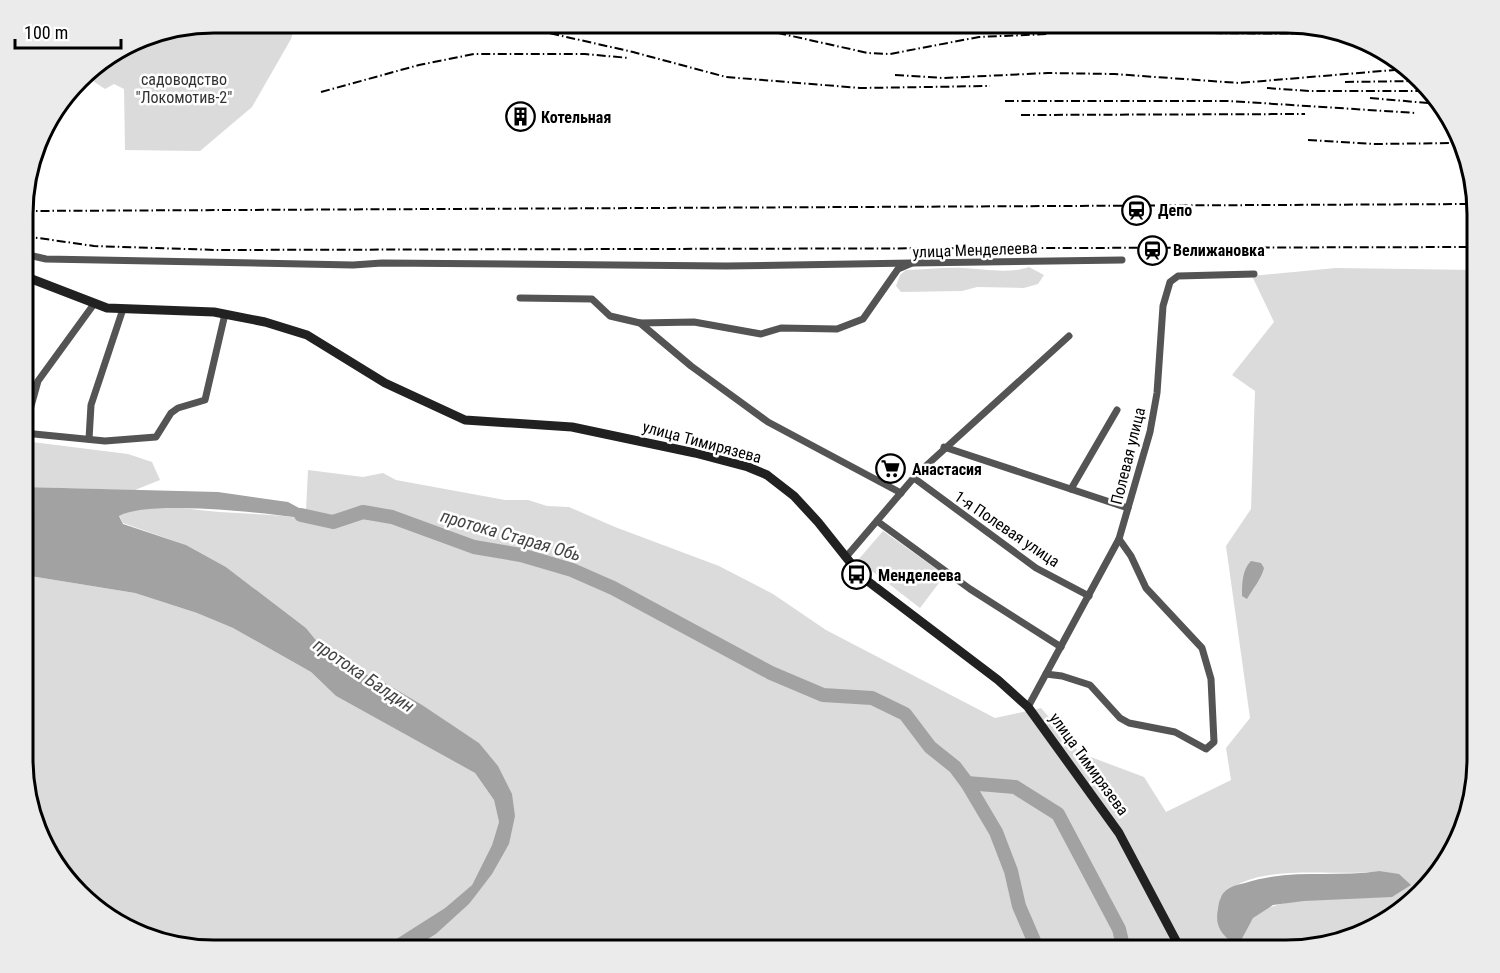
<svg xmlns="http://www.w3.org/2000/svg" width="1500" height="973" font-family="'Roboto Condensed',sans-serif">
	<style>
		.green { fill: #dbdbdb; fill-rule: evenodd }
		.water { fill: #a2a2a2 }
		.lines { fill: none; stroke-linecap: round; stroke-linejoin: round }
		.river { stroke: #a2a2a2; stroke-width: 14 }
		.street { stroke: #545454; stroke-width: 7 }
		.secondary { stroke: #212121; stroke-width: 9 }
		.rail { stroke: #000; stroke-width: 2; stroke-dasharray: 9 3 1.5 3; stroke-linecap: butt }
		.labels { text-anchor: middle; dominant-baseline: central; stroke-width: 5; stroke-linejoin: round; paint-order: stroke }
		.park-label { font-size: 16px; fill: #323232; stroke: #fff }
		.poi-label { font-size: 16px; font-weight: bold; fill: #000; stroke: #fff; text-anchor: start }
		.street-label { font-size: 16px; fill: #000; stroke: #fff }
		.water-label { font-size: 18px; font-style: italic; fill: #434343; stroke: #fff }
		.rim { fill: none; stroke: #000; stroke-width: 3 }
	</style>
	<rect width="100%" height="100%" fill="#fff"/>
	<g class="green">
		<polygon points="214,23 296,23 291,39 252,107 200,151 125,150 124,89 114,84 105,89 84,75 141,37"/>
		<path d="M57,110C52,130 57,135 37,146L42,129Z"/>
		<path d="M1029,267L1044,275L1038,284L1024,288L977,287L962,291L901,292L896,286L900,275L906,270C925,270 944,267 963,268C983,269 1010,274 1029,267Z"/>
		<path d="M1336,268L1477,270V771L1445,866L1381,925L1298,950H410L436,934L469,904L509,844L479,743L385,683L357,670L336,666L306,628L226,567L186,545L123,523L119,515C149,502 187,509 219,512C254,514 287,515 321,521L306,510L308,470L363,477L383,473L396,480L505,500H528L547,506L569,507L615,527L719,566L773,594L826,630L995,718L1041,708L1080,753L1144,777L1166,812L1231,780L1226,748L1250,718L1226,546L1251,509L1255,391L1232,375L1274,322L1252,276ZM1379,871L1392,897C1362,897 1272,894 1253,918C1246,926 1244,938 1237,946L1220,898C1252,860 1334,878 1379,871Z"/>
		<polygon points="24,441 128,454 152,462 160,480 135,490 24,487"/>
		<polygon points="883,531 945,575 920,608 858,560"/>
		<polygon points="24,575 135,593 197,613 233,628 311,672 336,696 475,773 494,800 499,822 492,845 472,885 445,908 379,950 214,950 153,940 108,918 48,855 24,783"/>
	</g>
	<g class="water">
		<path d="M24,487L218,492L288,502L323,521C283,515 151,498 119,516L123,524L186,545L226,567L306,628L336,665L357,670L385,683L422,705L479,743L498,766L512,794L515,816L509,844L492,874L469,904L436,934L410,950H379L445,908L472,885L492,845L499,822L494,800L475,773L336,696L311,672L233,628L197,613L135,593L24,575Z"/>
		<path d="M1251,561L1261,563L1264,568C1262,578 1252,590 1247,599L1242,596C1242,584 1242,570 1251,561Z"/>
		<path d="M1379,871L1399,874L1411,885L1392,897L1304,901L1273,905L1253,918L1238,946C1223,937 1214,927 1218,909C1219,901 1221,893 1228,889C1232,886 1240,884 1245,883C1290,868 1334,878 1379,871Z"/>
	</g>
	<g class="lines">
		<g class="river">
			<polyline points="301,515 333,522 363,512 392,517 474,547 521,555 572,570 613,588 771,673 823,695 872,698 905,714 930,747 955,767 967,783 996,832 1011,871 1019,906 1038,950"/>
			<polyline points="967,783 1015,787 1058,814 1119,929 1124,950"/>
		</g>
		<g class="street">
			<polyline points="24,254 46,259 353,265 382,263 726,266 912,263"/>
			<polyline points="520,298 592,299 610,316 640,323 691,366 768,422 901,493"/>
			<polyline points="640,323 694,322 761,334 781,328 837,329 863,319 898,269 912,263 1122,260"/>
			<polyline points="24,431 38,381 94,304"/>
			<polyline points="24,433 105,441 156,437 171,413 178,408 205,400 225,314"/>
			<polyline points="89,439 91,405 123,309"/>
			<polyline points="944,447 1128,508"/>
			<polyline points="914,478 1036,568 1089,596"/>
			<polyline points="1071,489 1117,410"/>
			<polyline points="877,521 970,589 1061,647"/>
			<polyline points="846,557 917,474 1069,336"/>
			<polyline points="1046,674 1062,676 1090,685 1120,718 1129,723 1175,732 1206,749 1214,742 1211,679 1202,648 1146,588 1131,556 1119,539"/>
			<polyline points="1028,707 1119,539 1150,432 1157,393 1163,306 1170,282 1178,276 1254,274"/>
		</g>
		<polyline class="secondary" points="24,276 107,308 214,312 265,322 307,335 385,383 465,420 572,427 695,453 748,467 767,475 794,496 818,522 861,576 998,680 1028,707 1119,833 1181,950"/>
		<g class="rail">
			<polyline points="491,23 495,23"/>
			<polyline points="712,23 751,27 868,53 890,54 979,37 1049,34"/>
			<polyline points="518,26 633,52 726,77 860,88 990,86"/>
			<polyline points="978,32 1028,23"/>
			<polyline points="1197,33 1349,34"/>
			<polyline points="895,75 943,78 1048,73 1114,74 1239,83 1406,69"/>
			<polyline points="1345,82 1416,81"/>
			<polyline points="1267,88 1309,91 1426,91"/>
			<polyline points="321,92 419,65 474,54 585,54 629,58"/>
			<polyline points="1370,98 1439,104"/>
			<polyline points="1005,101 1229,101 1416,113"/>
			<polyline points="1021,115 1305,114"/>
			<polyline points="1308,140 1374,144 1459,143"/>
			<polyline points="24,211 1477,204"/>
			<polyline points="24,236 94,246 217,250 1477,247"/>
		</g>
	</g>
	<defs>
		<symbol id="building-ring" viewBox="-11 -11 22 22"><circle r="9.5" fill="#fff" stroke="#000" stroke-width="1.5"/><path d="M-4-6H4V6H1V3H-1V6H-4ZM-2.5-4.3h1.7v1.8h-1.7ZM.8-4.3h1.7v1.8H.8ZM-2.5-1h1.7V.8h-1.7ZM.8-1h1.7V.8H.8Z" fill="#000"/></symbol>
		<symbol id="station-ring" viewBox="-11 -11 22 22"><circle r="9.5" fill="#fff" stroke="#000" stroke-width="1.5"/><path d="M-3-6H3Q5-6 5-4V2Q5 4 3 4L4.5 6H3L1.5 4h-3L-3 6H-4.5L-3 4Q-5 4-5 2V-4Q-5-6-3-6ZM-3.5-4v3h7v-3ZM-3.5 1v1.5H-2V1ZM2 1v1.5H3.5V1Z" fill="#000"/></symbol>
		<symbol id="supermarket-ring" viewBox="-11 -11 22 22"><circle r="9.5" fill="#fff" stroke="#000" stroke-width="1.5"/><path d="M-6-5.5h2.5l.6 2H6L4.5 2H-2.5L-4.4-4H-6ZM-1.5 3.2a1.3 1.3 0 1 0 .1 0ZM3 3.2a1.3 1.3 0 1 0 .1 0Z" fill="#000"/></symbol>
		<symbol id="bus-ring" viewBox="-11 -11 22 22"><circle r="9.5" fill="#fff" stroke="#000" stroke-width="1.5"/><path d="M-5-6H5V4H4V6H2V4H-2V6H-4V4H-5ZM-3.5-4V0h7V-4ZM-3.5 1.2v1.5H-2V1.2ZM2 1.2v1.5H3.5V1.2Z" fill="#000"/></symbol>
	</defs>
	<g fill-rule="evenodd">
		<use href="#building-ring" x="504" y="100" width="33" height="33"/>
		<use href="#station-ring" x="1120" y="194" width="33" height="33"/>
		<use href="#station-ring" x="1136" y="234" width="33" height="33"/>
		<use href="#supermarket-ring" x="874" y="452" width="33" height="33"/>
		<use href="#bus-ring" x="840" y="558" width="33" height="33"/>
	</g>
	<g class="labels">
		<g class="park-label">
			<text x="184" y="79">садоводство<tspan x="184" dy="18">"Локомотив-2"</tspan></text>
		</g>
		<g class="poi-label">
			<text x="541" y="117">Котельная</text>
			<text x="1158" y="210">Депо</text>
			<text x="1173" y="250">Велижановка</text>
			<text x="912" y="469">Анастасия</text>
			<text x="878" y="575">Менделеева</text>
		</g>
		<g class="street-label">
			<text transform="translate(975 250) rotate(-2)">улица Менделеева</text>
			<text transform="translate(702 442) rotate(15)">улица Тимирязева</text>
			<text transform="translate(1128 456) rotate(-76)">Полевая улица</text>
			<text transform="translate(1007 529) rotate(34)">1-я Полевая улица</text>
			<text transform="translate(1089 764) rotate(54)">улица Тимирязева</text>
		</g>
		<g class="water-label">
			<text transform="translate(511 535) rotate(16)">протока Старая Обь</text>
			<text transform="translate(364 675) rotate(34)">протока Балдин</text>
		</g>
	</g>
	<path d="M0 0H1500V973H0ZM214 33H1286A181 181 0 0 1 1467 214V759A181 181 0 0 1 1286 940H214A181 181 0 0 1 33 759V214A181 181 0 0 1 214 33Z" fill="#ebebeb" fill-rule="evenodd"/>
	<path class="rim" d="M214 33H1286A181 181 0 0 1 1467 214V759A181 181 0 0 1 1286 940H214A181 181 0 0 1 33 759V214A181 181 0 0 1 214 33Z"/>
	<path d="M15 39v9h106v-9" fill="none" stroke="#000000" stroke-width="3"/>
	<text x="24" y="39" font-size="18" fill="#000000" stroke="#ffffff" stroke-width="4.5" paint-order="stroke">100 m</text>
</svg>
